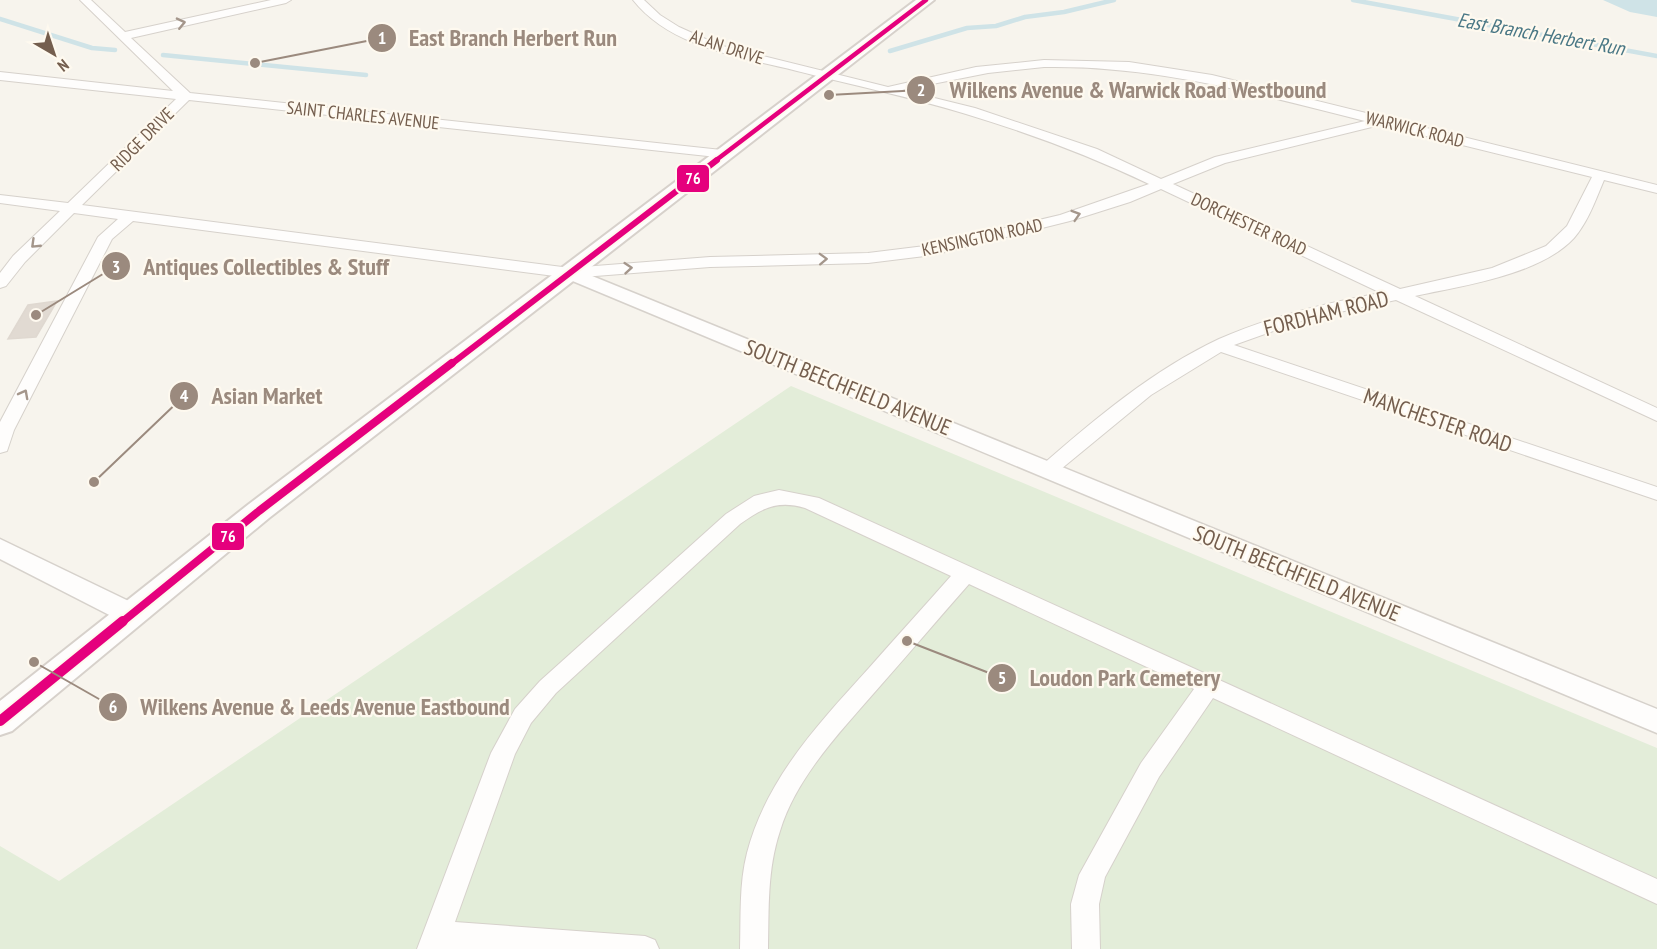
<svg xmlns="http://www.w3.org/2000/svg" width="1657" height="949" font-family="'PT Sans Narrow',sans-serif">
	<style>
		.green { fill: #e3edd9 }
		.water { fill: #cfe3e7 }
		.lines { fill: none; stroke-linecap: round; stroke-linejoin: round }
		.stream { stroke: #cfe3e7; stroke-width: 4.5 }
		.building { fill: #e1dad2; stroke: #dfd8d0; stroke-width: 1.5 }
		.minor-casing { stroke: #d6d1cb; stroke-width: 2 }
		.tertiary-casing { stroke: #d6d1cb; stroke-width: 3 }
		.secondary-casing { stroke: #d7d1cb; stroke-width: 4 }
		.minor { fill: #fefdfc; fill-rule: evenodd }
		.tertiary { fill: #fefdfc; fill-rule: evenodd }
		.secondary { fill: #fefdfc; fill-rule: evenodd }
		.bus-1-far3-casing { stroke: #fef9ef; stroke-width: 8 }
		.bus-1-far2-casing { stroke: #fef9ef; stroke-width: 10 }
		.bus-1-far1-casing { stroke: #fef9ef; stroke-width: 12 }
		.bus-1-casing { stroke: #fef9ef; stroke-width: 14 }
		.bus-1-far3 { stroke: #e5007d; stroke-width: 4.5 }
		.bus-1-far2 { stroke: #e5007d; stroke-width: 6 }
		.bus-1-far1 { stroke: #e5007d; stroke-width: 8 }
		.bus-1 { stroke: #e5007d; stroke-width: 10 }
		.oneway { stroke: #a4968b }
		.labels { text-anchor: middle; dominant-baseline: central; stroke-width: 4.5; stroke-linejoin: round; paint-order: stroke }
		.far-street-label { font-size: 18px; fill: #745e4e; stroke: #fef9ef }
		.far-water-label { font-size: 20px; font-style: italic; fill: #497785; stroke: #fef9ef }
		.street-label { font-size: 22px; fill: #745e4e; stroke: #fef9ef }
		.leader { fill: none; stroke: #9b8a7e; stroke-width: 2 }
		.callout-dot { fill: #9b8a7e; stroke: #fef9ef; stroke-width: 2 }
		.mark-label { font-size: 18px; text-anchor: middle; font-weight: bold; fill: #fff }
		.callout-label { font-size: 24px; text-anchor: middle; font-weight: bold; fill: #9b8a7e; stroke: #fef9ef; stroke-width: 4.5; stroke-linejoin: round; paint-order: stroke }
		.line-badge { stroke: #fef9ef; stroke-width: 2 }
		.badge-label { font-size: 16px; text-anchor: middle; font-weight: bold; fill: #fff }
	</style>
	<rect width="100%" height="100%" fill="#f7f4ed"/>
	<polygon class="green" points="791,386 1657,748 1657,949 0,949 0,846 59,881"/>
	<polygon class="water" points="1603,0 1657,0 1657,17 1630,12"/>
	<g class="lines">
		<g class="stream">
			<polyline points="1353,0 1657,56"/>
			<polyline points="0,19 92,48 115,50"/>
			<polyline points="890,51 967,28 996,26 1025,17 1064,12 1114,0"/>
			<polyline points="163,55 366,75"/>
		</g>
	</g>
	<polygon class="building" points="57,301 36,337 8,339 28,305"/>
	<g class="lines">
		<defs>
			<g id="minor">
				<path d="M80,0H91L125,32L271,0H291L286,3L131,38L190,93L731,151L733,154L726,158L189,100L82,205L570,268L710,257L868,253L933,245L1060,215L1149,184C1090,156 1029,133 966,114C910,97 853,85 797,71C741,57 671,48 633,0H644L660,15L679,27L719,45L888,87L976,67L1044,60L1129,62L1212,75L1657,185V193L1604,180C1596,199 1588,222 1574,238C1540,275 1462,286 1415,296L1657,408V421L1396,300L1307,319L1234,345L1657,487V500L1221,352L1151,395L1055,474L1048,476L1041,474L1038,470L1041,466C1096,418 1153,370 1219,339C1271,316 1326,303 1381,293L1161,189L1130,202L1070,221L933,255L868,263L710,267L570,278L133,221L112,239L14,430L7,451L0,453V422L98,237L118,219L74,213L25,262L6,286L0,288V273L13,256L60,211L0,203V195L68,203L176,99L0,80V72L173,91ZM1044,67C1155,65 1258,94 1365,121L1215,157L1161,179L1097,149L975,108L902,90L988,73ZM1380,125H1381L1592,177L1567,226L1546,246L1492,268L1400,289L1173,184L1225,163Z"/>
				<path d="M779,490L819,498L1657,879V904L1213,698L1159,777L1105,877L1099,904L1100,949H1072L1071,904L1079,875L1141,763L1194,689L969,584C939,618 911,651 881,685C844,728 797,775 780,831C767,870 769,909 768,949H740C741,917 739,884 747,853C766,779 819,723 869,668C896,637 924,607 951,576L805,508C778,500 762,508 740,524L556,693L531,723L515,754L455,922L645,936L655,940L659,949H417L491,753L515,709L540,681L726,514L754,496Z"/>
			</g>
			<g id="tertiary">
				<polygon points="570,267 1657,709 1657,733 563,277 560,273 563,269"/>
				<polygon points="0,539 141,607 145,614 141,621 131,624 121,621 0,559"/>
			</g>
			<polygon id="secondary" points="916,0 934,0 269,518 12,731 0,735 0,701 249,504"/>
		</defs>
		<use href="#minor" class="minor-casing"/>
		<use href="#tertiary" class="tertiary-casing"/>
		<use href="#secondary" class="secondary-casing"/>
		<use href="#minor" class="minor"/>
		<use href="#tertiary" class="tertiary"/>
		<use href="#secondary" class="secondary"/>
		<defs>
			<polyline id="bus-1-far3" points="715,161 926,0"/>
			<polyline id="bus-1-far2" points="450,365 717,160"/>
			<polyline id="bus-1-far1" points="121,623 259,511 452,363"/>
			<polyline id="bus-1" points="0,721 123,621"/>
		</defs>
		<use href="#bus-1-far3" class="bus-1-far3-casing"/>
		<use href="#bus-1-far2" class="bus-1-far2-casing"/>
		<use href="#bus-1-far1" class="bus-1-far1-casing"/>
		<use href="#bus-1" class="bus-1-casing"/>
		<use href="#bus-1-far3" class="bus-1-far3"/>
		<use href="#bus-1-far2" class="bus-1-far2"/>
		<use href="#bus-1-far1" class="bus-1-far1"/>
		<use href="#bus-1" class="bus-1"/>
	</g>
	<defs><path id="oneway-chevron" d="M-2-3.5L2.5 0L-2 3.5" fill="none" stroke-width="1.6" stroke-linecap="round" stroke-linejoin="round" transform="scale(1.5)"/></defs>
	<g class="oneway">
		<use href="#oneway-chevron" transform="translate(181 23) rotate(-13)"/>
		<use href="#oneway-chevron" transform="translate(1076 215) rotate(-17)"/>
		<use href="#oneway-chevron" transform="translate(35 244) rotate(136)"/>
		<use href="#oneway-chevron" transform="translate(823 259) rotate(-2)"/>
		<use href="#oneway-chevron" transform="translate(628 268) rotate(-5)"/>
		<use href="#oneway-chevron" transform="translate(24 394) rotate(-62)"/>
	</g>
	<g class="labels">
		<g class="far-street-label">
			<text transform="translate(727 47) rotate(18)">ALAN DRIVE</text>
			<text transform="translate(363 115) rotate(6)">SAINT CHARLES AVENUE</text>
			<text transform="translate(1415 129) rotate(14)">WARWICK ROAD</text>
			<text transform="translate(142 139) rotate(-45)">RIDGE DRIVE</text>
			<text transform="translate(1249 224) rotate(25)">DORCHESTER ROAD</text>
			<text transform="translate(982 237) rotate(-12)">KENSINGTON ROAD</text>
		</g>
		<g class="far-water-label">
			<text transform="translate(1541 34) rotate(10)">East Branch Herbert Run</text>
		</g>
		<g class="street-label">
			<text transform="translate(1326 313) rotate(-14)">FORDHAM ROAD</text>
			<text transform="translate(848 387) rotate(22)">SOUTH BEECHFIELD AVENUE</text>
			<text transform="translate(1438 420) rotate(19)">MANCHESTER ROAD</text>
			<text transform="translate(1297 573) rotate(22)">SOUTH BEECHFIELD AVENUE</text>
		</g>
	</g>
	<path class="leader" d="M255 63L382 38M829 95L921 90M36 315L116 266M94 482L184 396M907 641L1002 678M34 662L113 707"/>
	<g class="callout-dot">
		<circle cx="255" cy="63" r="6"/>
		<circle cx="829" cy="95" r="6"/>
		<circle cx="36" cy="315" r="6"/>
		<circle cx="94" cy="482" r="6"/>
		<circle cx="907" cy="641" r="6"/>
		<circle cx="34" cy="662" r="6"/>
		<circle cx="382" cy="38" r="15"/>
		<circle cx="921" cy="90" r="15"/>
		<circle cx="116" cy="266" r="15"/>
		<circle cx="184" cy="396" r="15"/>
		<circle cx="1002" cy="678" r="15"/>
		<circle cx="113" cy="707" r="15"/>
	</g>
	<g class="mark-label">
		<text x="382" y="44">1</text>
		<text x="921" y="96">2</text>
		<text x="116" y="273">3</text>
		<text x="184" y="402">4</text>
		<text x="1002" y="684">5</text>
		<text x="113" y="713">6</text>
	</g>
	<g class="callout-label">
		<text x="513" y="46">East Branch Herbert Run</text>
		<text x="1138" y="98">Wilkens Avenue &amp; Warwick Road Westbound</text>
		<text x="266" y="275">Antiques Collectibles &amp; Stuff</text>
		<text x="267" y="404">Asian Market</text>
		<text x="1125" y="686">Loudon Park Cemetery</text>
		<text x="325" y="715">Wilkens Avenue &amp; Leeds Avenue Eastbound</text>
	</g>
	<g class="line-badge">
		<rect x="676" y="164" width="34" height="29" rx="6" fill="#e5007d"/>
		<rect x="211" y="522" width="34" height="29" rx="6" fill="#e5007d"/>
	</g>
	<g class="badge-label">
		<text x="693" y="184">76</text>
		<text x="228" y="542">76</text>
	</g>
	<g transform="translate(54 54) rotate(141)" stroke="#fef9ef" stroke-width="4.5" paint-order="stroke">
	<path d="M0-4.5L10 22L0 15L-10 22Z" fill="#745e4e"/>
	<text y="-9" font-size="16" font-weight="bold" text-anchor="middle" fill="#745e4e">N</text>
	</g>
</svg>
